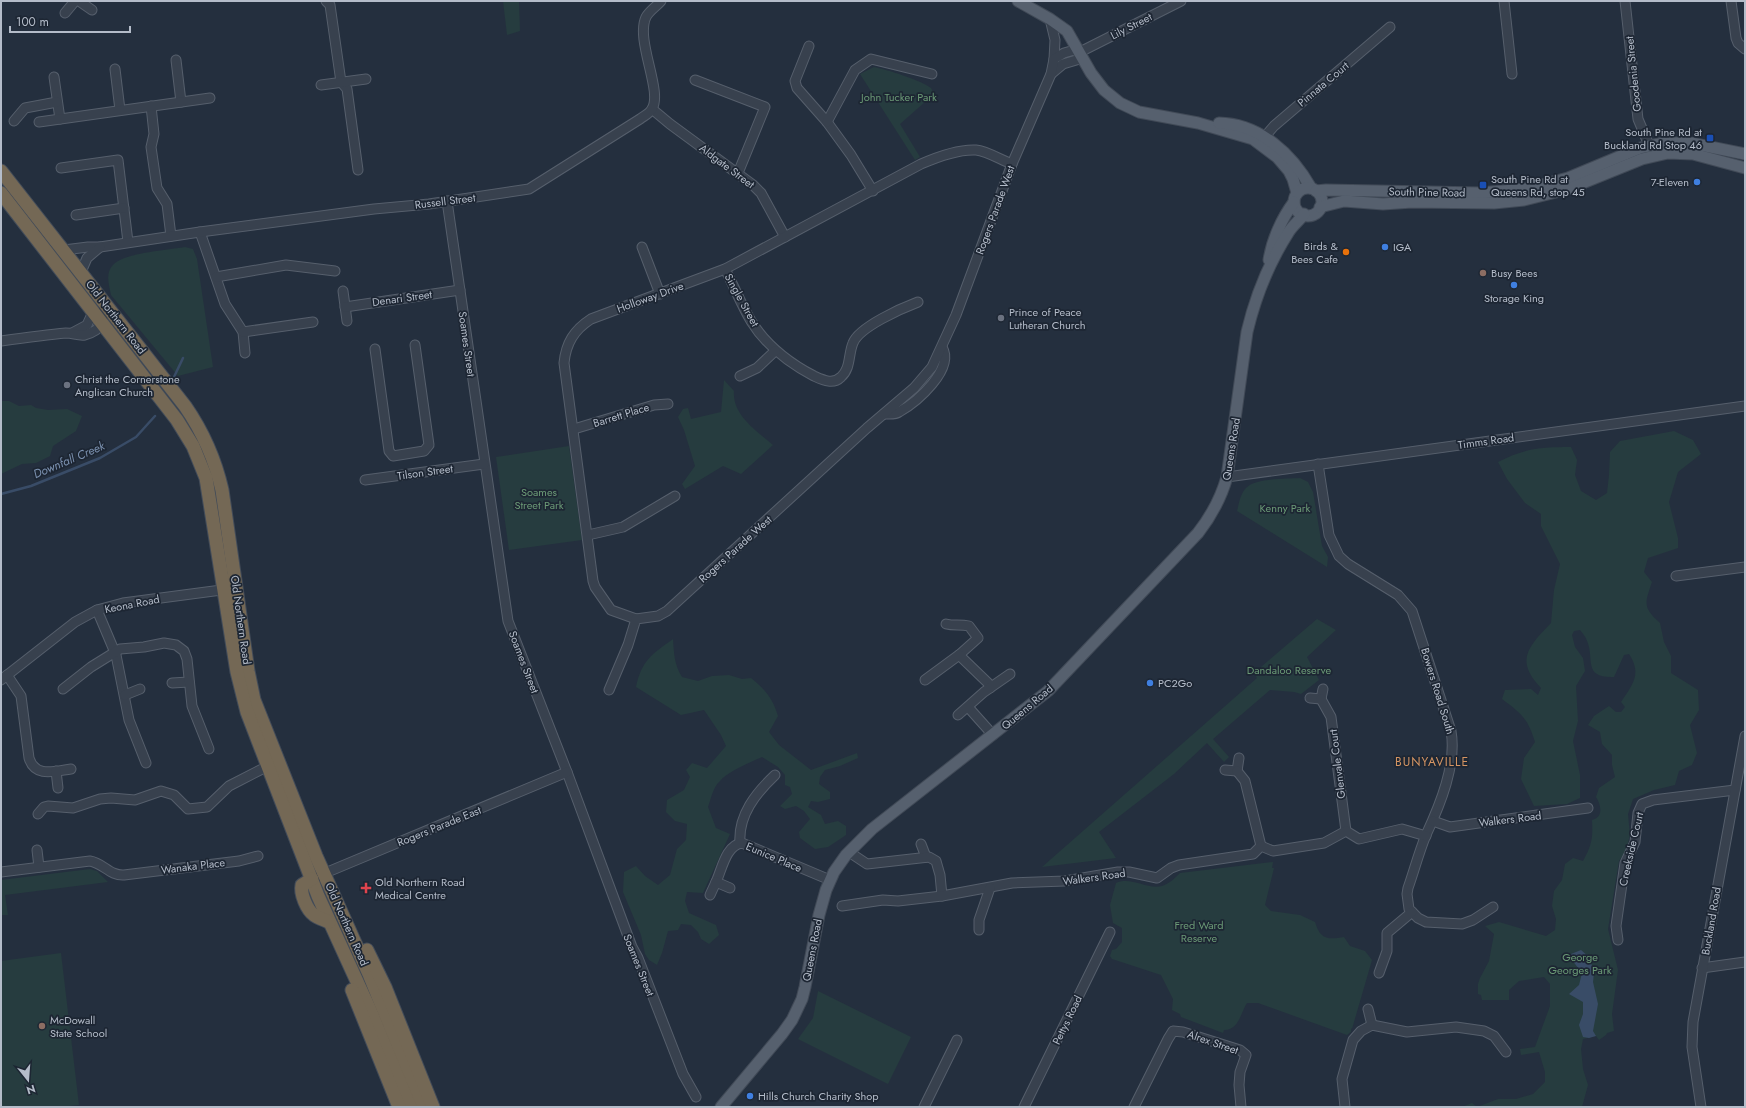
<svg xmlns="http://www.w3.org/2000/svg" width="1746" height="1108" font-family="Jost,sans-serif">
	<style>
		.green { fill: #263c3f }
		.water { fill: #394c67 }
		.lines { fill: none; stroke-linecap: round; stroke-linejoin: round }
		.stream { stroke: #394c67; stroke-width: 2.5 }
		.minor-casing { stroke: #565f6c; stroke-width: 11 }
		.major-casing { stroke: #414a57; stroke-width: 13 }
		.highway-casing { stroke: #434c59; stroke-width: 15 }
		.minor { stroke: #38414e; stroke-width: 9 }
		.major { stroke: #56606e; stroke-width: 11 }
		.highway { stroke: #746855; stroke-width: 13 }
		.transit-dot { fill: #1a4fb4; stroke: #1d2633; stroke-width: 1.5 }
		.shop-dot { fill: #3f7fe0; stroke: #1d2633; stroke-width: 1.5 }
		.food-dot { fill: #e8710a; stroke: #1d2633; stroke-width: 1.5 }
		.education-dot { fill: #8d6e63; stroke: #1d2633; stroke-width: 1.5 }
		.worship-dot { fill: #6b7280; stroke: #1d2633; stroke-width: 1.5 }
		.health-dot { fill: #e0444e; stroke: #1d2633; stroke-width: 1.5 }
		.labels { text-anchor: middle; dominant-baseline: central; stroke-width: 3.5; stroke-linejoin: round; paint-order: stroke }
		.street-label { font-size: 11px; fill: #b4bcc9; stroke: #1d2633 }
		.park-label { font-size: 11px; fill: #6b9a76; stroke: #1d2633 }
		.poi-label { font-size: 11px; fill: #b4bcc9; stroke: #1d2633; text-anchor: start }
		.water-label { font-size: 12px; font-style: italic; fill: #7c92b1; stroke: #1d2633 }
		.neighbourhood-label { font-size: 12px; letter-spacing: 1px; fill: #d59563; stroke: #1d2633 }
	</style>
	<rect width="100%" height="100%" fill="#242f3e"/>
	<g class="green">
		<polygon points="503,1 519,1 520,31 507,35"/>
		<path d="M874,67C885,69 923,81 931,88C932,90 933,92 934,94L900,124L920,157L915,160L860,74Z"/>
		<path d="M185,247L193,249L197,259L213,367L178,376L111,295C109,285 105,273 113,265C123,253 168,250 185,247Z"/>
		<path d="M724,380L734,391C732,415 757,431 773,445L741,474L723,466L685,489L682,484L695,466L684,430L678,417L683,409L688,408L691,419L721,412Z"/>
		<polygon points="1,401 9,401 19,406 31,405 36,408 48,410 67,409 82,416 76,431 53,446 50,456 36,463 22,464 1,474"/>
		<path d="M1674,431L1693,440L1701,454L1678,472L1669,502L1678,538V548L1648,558L1644,572L1652,582C1645,603 1642,607 1660,623L1664,642L1671,656V673L1698,690L1699,710L1690,725L1697,753L1692,765L1679,771L1675,785L1654,790L1633,799L1628,814L1630,835L1626,851L1619,861L1608,929L1618,970L1612,1014L1614,1031L1607,1033L1606,1035L1599,1040L1596,1036L1583,1039L1581,1049L1583,1069L1588,1085L1582,1107H1462L1472,1103L1477,1107L1498,1099H1516L1533,1094L1545,1082V1072L1539,1052L1521,1055L1520,1049L1535,1047L1550,1006V984L1544,977L1519,981L1509,990V1000H1482L1481,995L1478,994V984L1480,978L1489,961L1494,934L1485,926L1499,922L1546,936L1555,930L1556,919L1552,906L1554,891L1562,880L1565,864L1573,858L1583,861C1592,845 1593,838 1592,820C1604,817 1601,805 1596,797L1599,788L1615,777L1612,765V755L1602,744L1600,732L1588,725L1594,716L1609,706L1616,712H1621L1625,707L1621,702C1633,684 1642,674 1629,654L1624,655L1614,677C1582,678 1595,659 1587,641C1586,637 1583,634 1580,630L1574,631L1572,635L1575,647L1583,658L1585,671L1576,686L1578,721L1573,741L1580,775V798L1567,804L1534,806L1521,779L1524,758L1535,742C1528,719 1522,714 1502,699L1505,690L1531,689L1538,695L1541,688C1514,660 1529,646 1551,623L1554,590L1560,564L1541,526V514L1525,503L1507,479L1498,462C1525,448 1542,447 1571,447L1577,460L1575,475L1581,491L1596,500L1607,493L1609,475L1610,452L1620,441Z"/>
		<polygon points="569,446 582,540 509,550 496,457"/>
		<path d="M1300,478L1308,482L1313,492L1322,546L1328,557L1327,567L1237,511C1239,504 1240,494 1246,488C1256,478 1286,479 1300,478Z"/>
		<polygon points="1317,619 1336,630 1307,657 1319,680 1301,694 1294,692 1270,690 1213,739 1229,757 1224,762 1207,743 1174,774 1099,832 1116,858 1042,867 1257,678 1254,673"/>
		<path d="M673,639C674,653 674,664 682,677L698,681L712,676L729,675L742,679L751,678C765,689 773,699 778,716L769,732L779,745L811,770L857,753L858,758L840,766L825,770L820,777L819,784L830,792V799L818,802L811,801L808,807L821,815L825,824L838,821L846,826V835L828,847L815,849L800,838L799,832L810,819L804,811L796,806L785,809L780,806L792,794L790,787L785,785V775L778,767L762,757C751,762 727,772 720,781C713,787 711,799 708,807L716,828L730,834L703,893L687,892L685,901L689,913L716,925L719,935L709,944L701,939L698,932L691,925L681,924L678,930L668,931L662,953L657,965L649,960L645,954L641,935L623,892L624,872L636,866L645,876L658,885L670,875L677,849L686,840L687,824L675,821L666,812L667,800L684,790L690,777L686,770L692,763L707,768L726,746L721,735L704,710L681,715L636,687C642,660 651,655 673,639Z"/>
		<path d="M1273,862L1272,868H1274L1265,905L1271,911L1300,915L1315,922C1320,939 1327,940 1344,937L1350,946L1365,951L1372,960L1352,1029L1351,1028V1032L1347,1035L1258,1003H1247C1240,1014 1239,1030 1224,1030L1223,1033L1181,1017L1180,1014L1172,1010L1173,999L1161,975L1112,959L1110,956L1112,950L1116,949L1122,942V928L1113,923L1110,905L1116,883C1131,876 1147,890 1162,886C1169,884 1175,878 1180,873Z"/>
		<polygon points="90,869 97,871 108,882 5,895 8,915 1,915 1,880"/>
		<polygon points="61,953 79,1105 59,1107 1,1107 1,961"/>
		<polygon points="818,991 911,1037 888,1084 798,1039 813,1018"/>
	</g>
	<polygon class="water" points="1581,950 1589,957 1594,972 1593,982 1598,1004 1593,1031 1596,1036 1589,1038 1583,1037 1579,1025 1583,1014 1583,1002 1569,994 1579,985 1582,973 1572,960 1571,954"/>
	<g class="lines">
		<g class="stream">
			<polyline points="174,377 183,358"/>
			<polyline points="1,494 31,486 100,458 136,437 155,416"/>
		</g>
		<defs>
			<g id="minor">
				<polyline points="79,1 92,10"/>
				<polyline points="326,1 330,5 341,82 347,89 358,170"/>
				<polyline points="1504,1 1512,74"/>
				<polyline points="1625,1 1638,119 1649,145"/>
				<polyline points="1731,1 1736,38 1738,43 1745,49"/>
				<polyline points="65,13 75,1"/>
				<polyline points="1050,19 1055,40 1054,59"/>
				<polyline points="809,46 795,81 797,88 827,122 851,155 873,191"/>
				<polyline points="1080,52 1181,1"/>
				<polyline points="176,60 181,102"/>
				<polyline points="115,69 120,110"/>
				<polyline points="1051,74 1063,64 1083,58"/>
				<polyline points="54,77 60,119"/>
				<polyline points="695,80 765,107 738,173"/>
				<polyline points="321,85 366,79"/>
				<polyline points="151,106 154,134 151,147 157,188 167,204 171,236"/>
				<polyline points="652,109 670,124 753,185 761,193 785,237"/>
				<polyline points="14,121 25,108 57,102"/>
				<polyline points="39,122 210,98"/>
				<polyline points="827,122 855,70 871,59 932,74"/>
				<polyline points="1261,141 1274,126 1390,27"/>
				<polyline points="61,168 118,160 128,242"/>
				<polyline points="447,201 508,621 567,772 632,947 638,958 683,1074 696,1097"/>
				<polyline points="76,215 124,208"/>
				<polyline points="200,232 225,304 243,332 245,353"/>
				<polyline points="642,247 660,294"/>
				<path d="M64,250L88,247H100L200,232L374,209L429,204L529,189L640,119C644,116 650,113 652,109C663,91 635,40 646,17C649,11 657,6 661,1"/>
				<path d="M725,269C734,286 741,304 751,321C766,345 789,363 814,376C823,380 833,385 841,377C851,368 848,355 853,343C859,327 902,308 918,302"/>
				<polyline points="81,272 87,258 100,247"/>
				<polyline points="216,277 286,265 335,271"/>
				<polyline points="343,291 347,321"/>
				<polyline points="345,307 460,290"/>
				<polyline points="243,332 313,322"/>
				<polyline points="72,333 87,325 93,312"/>
				<path d="M1,341C23,338 45,335 66,333C73,333 78,336 85,335C89,334 93,332 96,330C105,322 104,312 103,301"/>
				<polyline points="375,349 389,451 393,456 424,451 429,445 415,345"/>
				<polyline points="740,376 757,368 775,351"/>
				<path d="M884,414C889,414 895,415 899,412C917,402 955,369 942,347"/>
				<polyline points="574,429 654,405 668,404"/>
				<path d="M1318,464L1329,535L1339,556L1348,564L1398,595L1412,611L1451,731C1457,764 1440,805 1426,835C1419,852 1414,871 1408,888L1407,894L1409,909L1418,918L1426,922L1462,924L1473,920L1493,907"/>
				<polyline points="1227,477 1745,406"/>
				<polyline points="365,480 484,464"/>
				<polyline points="588,535 623,527 675,496"/>
				<polyline points="1676,576 1745,567"/>
				<polyline points="97,610 116,655 129,720 146,763"/>
				<path d="M636,619L611,610L595,587L593,581L564,363C566,343 574,330 591,319L725,269L921,164C937,157 958,149 976,150C987,151 1001,160 1012,164"/>
				<path d="M946,624C954,626 960,624 969,626L978,638L959,655"/>
				<path d="M7,675L21,696L29,758C35,778 55,771 71,769"/>
				<polyline points="1,680 75,622 97,610 123,603 229,589"/>
				<polyline points="925,680 959,655 988,683 990,688"/>
				<polyline points="172,683 189,682"/>
				<polyline points="63,689 91,667 120,649 144,647 164,643 176,645 184,651 187,659 192,706 209,749"/>
				<polyline points="609,690 628,645 636,619 658,616 667,611 867,428 914,388 932,367 956,315 1012,164 1051,74 1054,59 1064,53 1078,49"/>
				<polyline points="125,695 140,689"/>
				<polyline points="1310,698 1321,699 1323,689"/>
				<polyline points="1321,699 1331,717 1346,831"/>
				<polyline points="968,707 993,735"/>
				<polyline points="958,715 984,692 1010,674"/>
				<polyline points="1225,770 1237,771 1239,758"/>
				<polyline points="56,771 58,788"/>
				<polyline points="1237,771 1245,781 1261,846"/>
				<polyline points="38,814 44,807 48,806 73,808 100,799 111,798 135,800 161,791 174,795 188,809 207,807 229,786 268,766"/>
				<polyline points="1433,821 1450,827 1588,808"/>
				<path d="M740,843C738,815 756,793 775,775"/>
				<polyline points="921,844 926,857"/>
				<polyline points="37,850 39,867"/>
				<polyline points="849,852 867,864 929,857 936,861 940,875 942,896"/>
				<path d="M1,872L90,861C103,863 110,876 124,875L239,861L258,856"/>
				<polyline points="318,876 567,772"/>
				<path d="M716,882C722,869 726,845 742,843L830,880"/>
				<polyline points="710,895 716,882 730,888"/>
				<polyline points="842,906 883,900 898,901 942,896 1012,883 1065,881 1118,872 1129,872 1157,878 1171,868 1179,865 1253,854 1261,846 1273,851 1324,843 1346,831 1359,839 1402,829 1426,836"/>
				<polyline points="979,930 979,920 990,888"/>
				<polyline points="1618,940 1616,926 1625,863 1635,842 1638,813 1642,804 1653,800 1735,790"/>
				<polyline points="1702,968 1745,962"/>
				<polyline points="1379,973 1387,951 1387,933 1412,912"/>
				<polyline points="1368,1009 1372,1025"/>
				<polyline points="924,1107 957,1040"/>
				<polyline points="1024,1107 1110,932"/>
				<polyline points="1134,1107 1168,1039 1173,1031 1183,1032 1240,1050 1246,1055 1240,1072 1239,1085 1241,1107"/>
				<polyline points="1345,1107 1342,1079 1353,1040 1361,1031 1372,1025 1407,1032 1456,1027 1484,1031 1494,1036 1506,1052"/>
				<polyline points="1701,1107 1692,1047 1693,1022 1745,736"/>
			</g>
			<g id="major">
				<polyline points="1018,1 1050,19 1067,31 1091,73 1104,90 1120,103 1139,112 1198,123 1253,139 1277,157 1289,171 1293,179 1297,193"/>
				<path d="M1219,123C1260,124 1292,154 1311,188"/>
				<circle cx="1308" cy="202" r="14"/>
				<polyline points="1316,191 1326,190 1480,193 1526,189 1568,178 1640,148 1663,143 1691,143 1745,154"/>
				<polyline points="1320,207 1344,201 1383,204 1412,202 1494,203 1524,200 1568,189 1642,159 1668,153 1693,154 1745,168"/>
				<path d="M1269,260C1272,240 1282,218 1294,202"/>
				<path d="M721,1107L782,1034L792,1020L802,999L805,987L819,915L826,890L834,872L846,855L872,829L1048,691L1198,533C1212,515 1221,498 1227,477L1247,332C1255,298 1269,263 1288,233C1292,226 1299,221 1304,214"/>
			</g>
			<g id="highway">
				<path d="M1,171L185,406C203,432 215,459 222,490L248,671L254,700L316,856L369,974L423,1107"/>
				<polyline points="1,193 177,420 193,446 206,478 237,672 247,712 318,896 370,1010 410,1107"/>
				<path d="M312,879L302,885C300,894 307,910 314,915C318,918 325,920 329,922"/>
				<polyline points="367,950 385,987 433,1107"/>
				<polyline points="352,990 399,1107"/>
			</g>
		</defs>
		<use href="#minor" class="minor-casing"/>
		<use href="#major" class="major-casing"/>
		<use href="#highway" class="highway-casing"/>
		<use href="#minor" class="minor"/>
		<use href="#major" class="major"/>
		<use href="#highway" class="highway"/>
	</g>
	<g class="transit-dot">
		<rect x="1706" y="134" width="8" height="8" rx="2"/>
		<rect x="1479" y="181" width="8" height="8" rx="2"/>
	</g>
	<g class="shop-dot">
		<circle cx="1697" cy="182" r="4"/>
		<circle cx="1385" cy="247" r="4"/>
		<circle cx="1514" cy="285" r="4"/>
		<circle cx="1150" cy="683" r="4"/>
		<circle cx="750" cy="1096" r="4"/>
	</g>
	<circle class="food-dot" cx="1346" cy="252" r="4"/>
	<g class="education-dot">
		<circle cx="1483" cy="273" r="4"/>
		<circle cx="42" cy="1026" r="4"/>
	</g>
	<g class="worship-dot">
		<circle cx="1001" cy="318" r="4"/>
		<circle cx="67" cy="385" r="4"/>
	</g>
	<path class="health-dot" d="M364 882h4v4h4v4h-4v4h-4v-4h-4v-4h4z"/>
	<g class="labels">
		<g class="street-label">
			<text transform="translate(1131 26) rotate(-27)">Lily Street</text>
			<text transform="translate(1633 74) rotate(-96)">Goodenia Street</text>
			<text transform="translate(1323 84) rotate(-40)">Pinnata Court</text>
			<text transform="translate(727 166) rotate(37)">Aldgate Street</text>
			<text transform="translate(1427 192) rotate(1)">South Pine Road</text>
			<text transform="translate(445 201) rotate(-7)">Russell Street</text>
			<text transform="translate(995 210) rotate(-70)">Rogers Parade West</text>
			<text transform="translate(650 297) rotate(-20)">Holloway Drive</text>
			<text transform="translate(402 298) rotate(-8)">Denari Street</text>
			<text transform="translate(742 300) rotate(61)">Single Street</text>
			<text transform="translate(116 317) rotate(52)">Old Northern Road</text>
			<text transform="translate(467 344) rotate(82)">Soames Street</text>
			<text transform="translate(621 415) rotate(-17)">Barrett Place</text>
			<text transform="translate(1486 441) rotate(-8)">Timms Road</text>
			<text transform="translate(1231 449) rotate(-81)">Queens Road</text>
			<text transform="translate(425 472) rotate(-8)">Tilson Street</text>
			<text transform="translate(735 549) rotate(-42)">Rogers Parade West</text>
			<text transform="translate(132 604) rotate(-11)">Keona Road</text>
			<text transform="translate(241 620) rotate(82)">Old Northern Road</text>
			<text transform="translate(524 662) rotate(69)">Soames Street</text>
			<text transform="translate(1438 691) rotate(73)">Bowers Road South</text>
			<text transform="translate(1027 707) rotate(-40)">Queens Road</text>
			<text transform="translate(1337 764) rotate(-97)">Glenvale Court</text>
			<text transform="translate(1510 819) rotate(-7)">Walkers Road</text>
			<text transform="translate(439 826) rotate(-22)">Rogers Parade East</text>
			<text transform="translate(1631 849) rotate(-77)">Creekside Court</text>
			<text transform="translate(774 857) rotate(23)">Eunice Place</text>
			<text transform="translate(193 866) rotate(-7)">Wanaka Place</text>
			<text transform="translate(1094 877) rotate(-8)">Walkers Road</text>
			<text transform="translate(1711 921) rotate(-80)">Buckland Road</text>
			<text transform="translate(347 924) rotate(66)">Old Northern Road</text>
			<text transform="translate(812 950) rotate(-79)">Queens Road</text>
			<text transform="translate(639 965) rotate(68)">Soames Street</text>
			<text transform="translate(1067 1020) rotate(-64)">Pettys Road</text>
			<text transform="translate(1213 1042) rotate(19)">Alrex Street</text>
		</g>
		<g class="park-label">
			<text x="899" y="97">John Tucker Park</text>
			<text x="539" y="492">Soames<tspan x="539" dy="13">Street Park</tspan></text>
			<text x="1285" y="508">Kenny Park</text>
			<text x="1289" y="670">Dandaloo Reserve</text>
			<text x="1199" y="925">Fred Ward<tspan x="1199" dy="13">Reserve</tspan></text>
			<text x="1580" y="957">George<tspan x="1580" dy="13">Georges Park</tspan></text>
		</g>
		<g class="poi-label">
			<text x="1702" y="132" text-anchor="end">South Pine Rd at<tspan x="1702" dy="13">Buckland Rd Stop 46</tspan></text>
			<text x="1491" y="179">South Pine Rd at<tspan x="1491" dy="13">Queens Rd, stop 45</tspan></text>
			<text x="1689" y="182" text-anchor="end">7-Eleven</text>
			<text x="1338" y="246" text-anchor="end">Birds &amp;<tspan x="1338" dy="13">Bees Cafe</tspan></text>
			<text x="1393" y="247">IGA</text>
			<text x="1491" y="273">Busy Bees</text>
			<text x="1514" y="298" text-anchor="middle">Storage King</text>
			<text x="1009" y="312">Prince of Peace<tspan x="1009" dy="13">Lutheran Church</tspan></text>
			<text x="75" y="379">Christ the Cornerstone<tspan x="75" dy="13">Anglican Church</tspan></text>
			<text x="1158" y="683">PC2Go</text>
			<text x="375" y="882">Old Northern Road<tspan x="375" dy="13">Medical Centre</tspan></text>
			<text x="50" y="1020">McDowall<tspan x="50" dy="13">State School</tspan></text>
			<text x="758" y="1096">Hills Church Charity Shop</text>
		</g>
		<g class="water-label">
			<text transform="translate(69 460) rotate(-23)">Downfall Creek</text>
		</g>
		<g class="neighbourhood-label">
			<text x="1432" y="762">BUNYAVILLE</text>
		</g>
	</g>
	<rect width="1746" height="1108" fill="none" stroke="#b4bcc9" stroke-width="4"/>
	<g transform="translate(28 1080) rotate(163)" stroke="#1d2633" stroke-width="3" paint-order="stroke">
	<path d="M0-3L7 15L0 10L-7 15Z" fill="#b4bcc9"/>
	<text y="-6" font-size="11" font-weight="bold" text-anchor="middle" fill="#b4bcc9">N</text>
	</g>
	<path d="M10 26v6h120v-6" fill="none" stroke="#b4bcc9" stroke-width="2"/>
	<text x="16" y="26" font-size="12" fill="#b4bcc9" stroke="#1d2633" stroke-width="3" paint-order="stroke">100 m</text>
</svg>
